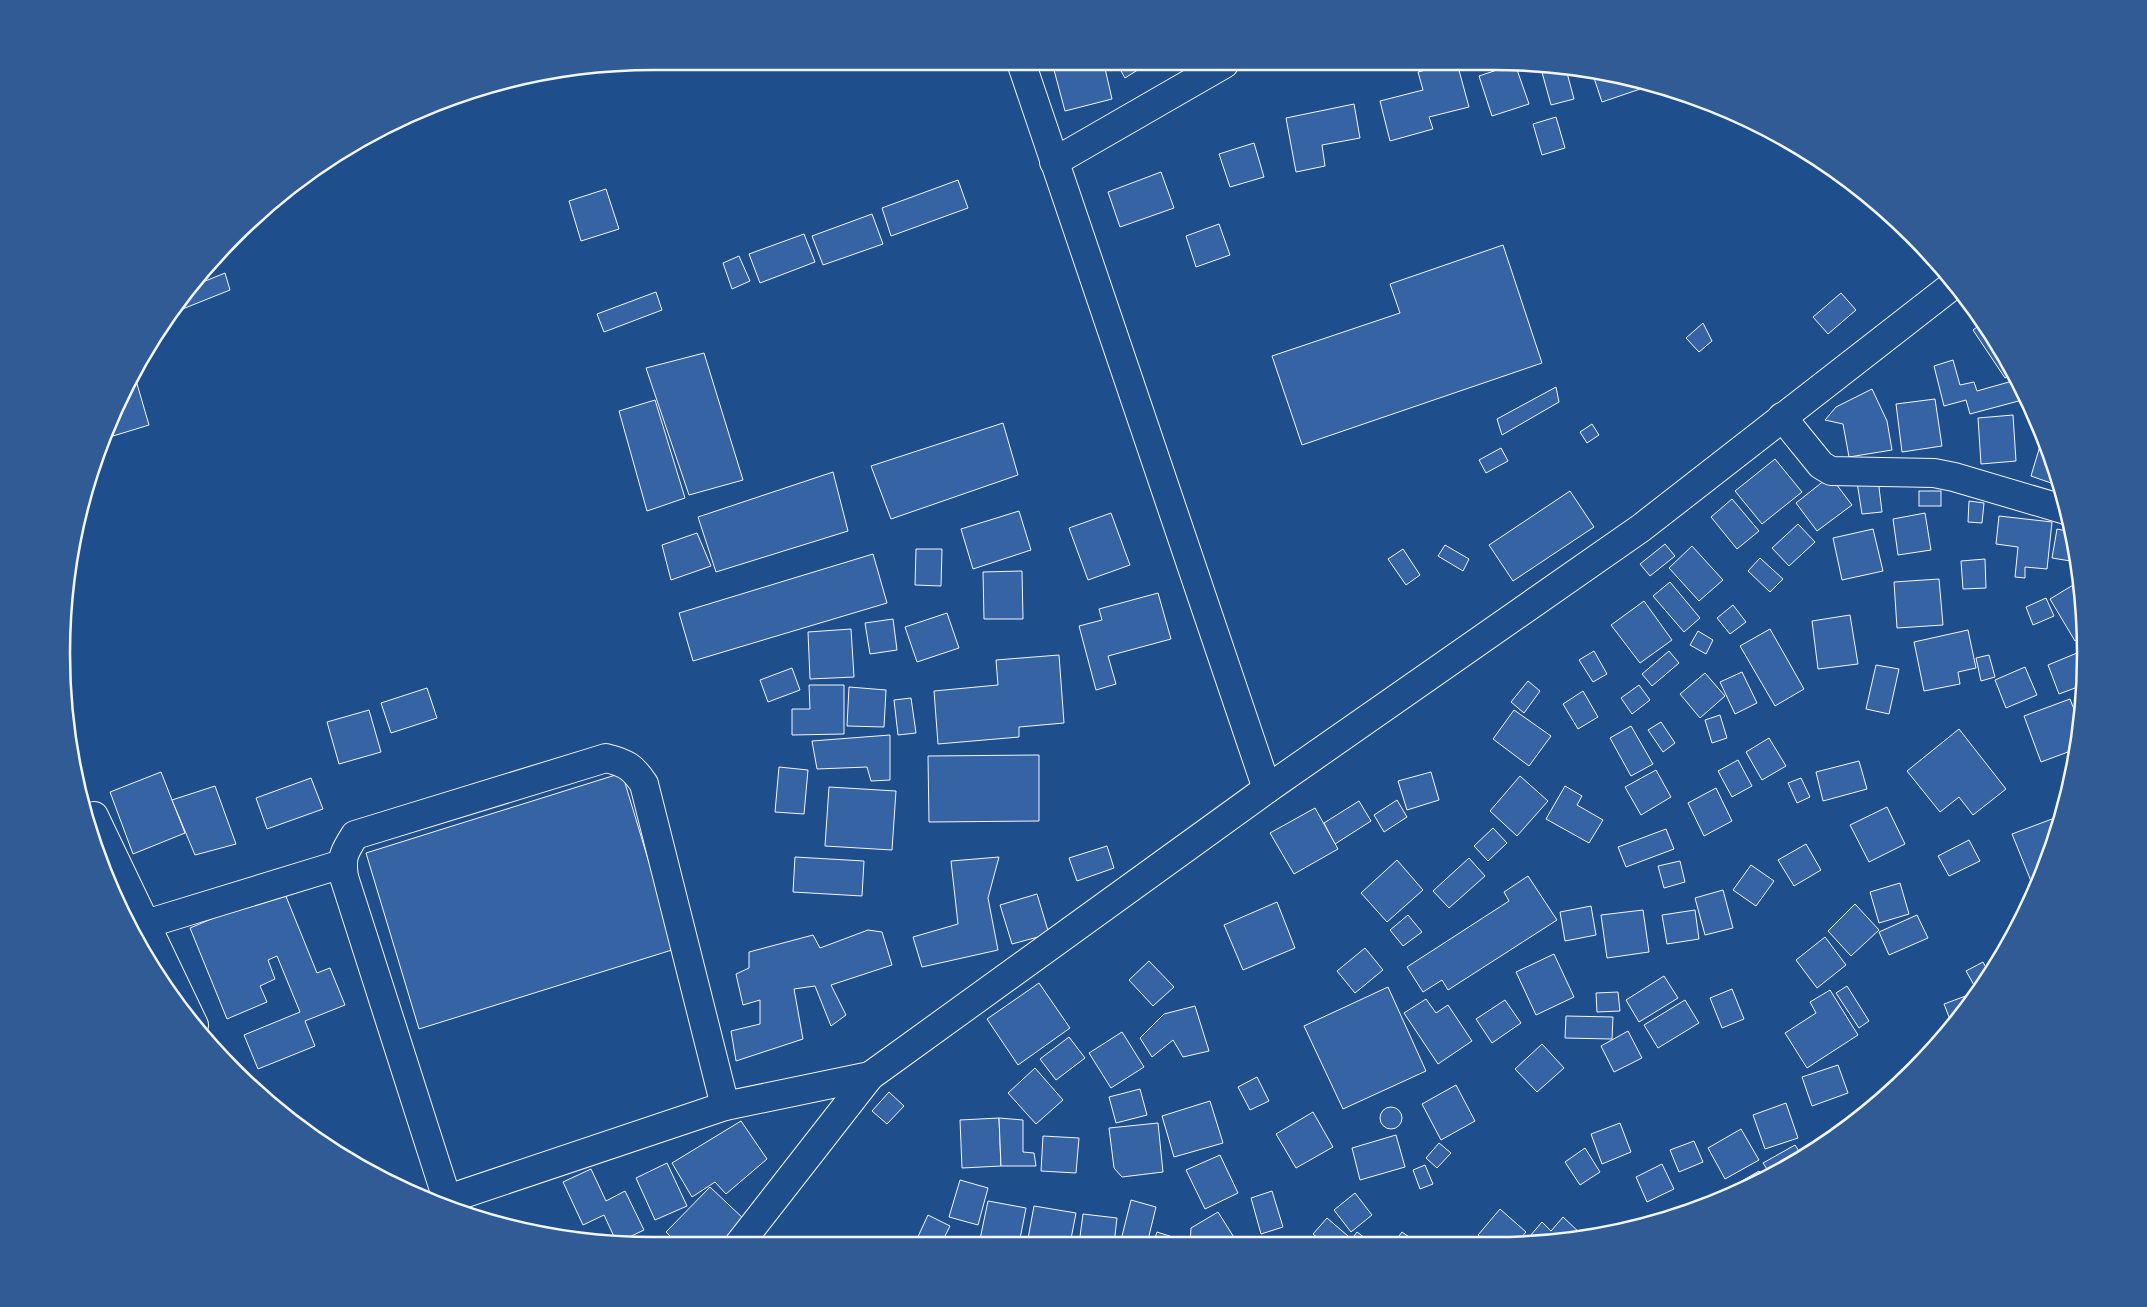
<svg xmlns="http://www.w3.org/2000/svg" width="2147" height="1307" font-family="'Asap Condensed',sans-serif">
	<style>
		.building { fill: #3563a3; stroke: #f2f6ff }
		.lines { fill: none; stroke-linecap: round; stroke-linejoin: round }
		.minor-casing { stroke: #f2f6ff; stroke-width: 30 }
		.minor { stroke: #1f4e8c; stroke-width: 28 }
		.rim { fill: none; stroke: #f2f6ff; stroke-width: 2.5 }
	</style>
	<rect width="100%" height="100%" fill="#1f4e8c"/>
	<g class="building">
		<polygon points="1452,63 1457,63 1469,107 1429,117 1433,129 1390,141 1380,101 1423,90 1418,72"/>
		<polygon points="1073,64 1104,64 1112,99 1065,111 1054,70"/>
		<polygon points="1117,64 1147,64 1125,78"/>
		<polygon points="1515,64 1529,104 1492,116 1479,76"/>
		<polygon points="1541,64 1566,69 1574,99 1551,105 1540,65"/>
		<polygon points="1593,75 1649,86 1602,102"/>
		<polygon points="1354,104 1360,138 1322,145 1325,166 1296,172 1286,118"/>
		<polygon points="1556,117 1565,148 1542,155 1533,124"/>
		<polygon points="1254,143 1264,177 1230,187 1219,154"/>
		<polygon points="1161,172 1174,208 1120,227 1108,192"/>
		<polygon points="958,180 968,208 891,236 882,208"/>
		<polygon points="606,189 619,229 581,241 569,201"/>
		<polygon points="872,214 883,244 823,265 812,236"/>
		<polygon points="1219,224 1230,255 1196,267 1186,236"/>
		<polygon points="804,234 815,262 760,283 749,254"/>
		<polygon points="1503,245 1542,363 1302,445 1272,356 1400,313 1390,284"/>
		<polygon points="739,256 750,281 732,289 723,263"/>
		<polygon points="225,273 230,290 170,314 193,286"/>
		<polygon points="656,292 662,310 604,332 597,314"/>
		<polygon points="1841,293 1856,310 1828,334 1813,317"/>
		<polygon points="1984,322 2012,373 2005,378 1973,330"/>
		<polygon points="1703,323 1712,341 1699,352 1686,338"/>
		<polygon points="704,353 743,480 689,495 646,368"/>
		<polygon points="1953,360 1960,385 1974,382 1977,391 2016,380 2026,399 1970,414 1966,400 1944,406 1934,366"/>
		<polygon points="135,377 149,425 113,436 110,427"/>
		<polygon points="1556,387 1559,402 1502,435 1497,419"/>
		<polygon points="1872,389 1887,421 1892,450 1849,457 1843,424 1825,420 1836,407"/>
		<polygon points="1935,399 1942,446 1902,452 1896,404"/>
		<polygon points="655,400 685,498 647,511 619,411"/>
		<polygon points="2013,415 2016,461 1981,464 1978,418"/>
		<polygon points="1003,423 1018,475 891,519 871,466"/>
		<polygon points="1592,424 1599,435 1587,443 1580,432"/>
		<polygon points="2040,446 2047,449 2055,473 2051,483 2031,476"/>
		<polygon points="1501,448 1508,461 1486,473 1479,460"/>
		<polygon points="1775,459 1802,492 1762,524 1735,491"/>
		<polygon points="833,472 848,531 716,572 698,517"/>
		<polygon points="1830,476 1852,505 1817,531 1796,503"/>
		<polygon points="1878,479 1882,512 1862,514 1857,482"/>
		<polygon points="1570,491 1594,527 1513,581 1489,545"/>
		<rect x="1919" y="491" width="22" height="15"/>
		<polygon points="1732,499 1759,531 1737,549 1711,517"/>
		<polygon points="1969,501 1984,503 1982,523 1968,522"/>
		<polygon points="1019,511 1031,550 973,569 961,529"/>
		<polygon points="1111,513 1130,565 1088,580 1069,528"/>
		<polygon points="1925,513 1931,550 1898,555 1893,519"/>
		<polygon points="1999,516 2052,522 2047,569 2025,567 2025,578 2015,577 2018,547 1996,544"/>
		<polygon points="1798,524 1815,542 1789,566 1772,548"/>
		<polygon points="1873,529 1883,571 1842,580 1833,538"/>
		<polygon points="2057,529 2072,532 2077,562 2052,558"/>
		<polygon points="697,533 711,566 671,580 662,545"/>
		<polygon points="1665,544 1675,556 1650,576 1640,564"/>
		<polygon points="1445,545 1469,559 1463,571 1438,556"/>
		<polygon points="1692,546 1723,580 1699,601 1669,568"/>
		<polygon points="916,549 942,549 941,586 915,585"/>
		<polygon points="1403,549 1420,575 1406,585 1388,559"/>
		<polygon points="873,554 887,603 693,661 679,613"/>
		<polygon points="1760,558 1783,579 1770,592 1748,571"/>
		<polygon points="1985,559 1986,588 1963,589 1961,561"/>
		<polygon points="1022,571 1023,619 984,619 983,572"/>
		<polygon points="1939,579 1943,625 1897,628 1894,582"/>
		<polygon points="1670,582 1700,618 1684,632 1653,596"/>
		<polygon points="2078,582 2084,636 2075,641 2050,599"/>
		<polygon points="1158,593 1171,639 1108,656 1116,684 1096,690 1079,626 1102,620 1099,609"/>
		<polygon points="2046,598 2054,616 2033,625 2026,607"/>
		<polygon points="1644,601 1672,640 1640,663 1611,625"/>
		<polygon points="1733,605 1746,622 1730,634 1717,618"/>
		<polygon points="947,613 959,648 917,662 905,627"/>
		<polygon points="1850,615 1858,664 1818,669 1812,621"/>
		<polygon points="893,619 897,650 870,654 865,623"/>
		<polygon points="851,629 854,677 810,679 808,632"/>
		<polygon points="1770,629 1804,689 1775,706 1740,646"/>
		<polygon points="1968,630 1976,668 1958,672 1960,684 1924,691 1914,642"/>
		<polygon points="1698,631 1713,640 1706,654 1690,645"/>
		<polygon points="1594,651 1607,674 1593,682 1579,660"/>
		<polygon points="1669,651 1679,663 1652,686 1642,674"/>
		<polygon points="2077,653 2084,671 2083,685 2059,694 2048,665"/>
		<polygon points="1059,655 1064,723 1019,727 1019,737 938,744 934,691 998,685 996,660"/>
		<polygon points="1989,655 1995,677 1981,681 1976,658"/>
		<polygon points="1876,665 1899,669 1889,714 1866,709"/>
		<polygon points="2025,667 2037,695 2006,708 1995,680"/>
		<polygon points="792,668 800,690 768,702 760,680"/>
		<polygon points="1742,672 1757,703 1735,714 1720,682"/>
		<polygon points="1705,673 1725,696 1700,718 1680,694"/>
		<polygon points="1528,681 1540,691 1524,713 1511,702"/>
		<polygon points="809,685 844,685 844,734 792,735 792,709 810,709"/>
		<polygon points="1639,685 1650,700 1632,714 1621,698"/>
		<polygon points="849,687 886,690 884,727 847,726"/>
		<polygon points="427,688 437,718 391,733 381,703"/>
		<polygon points="1583,691 1598,717 1578,729 1563,704"/>
		<polygon points="911,698 916,733 898,735 894,700"/>
		<polygon points="2070,699 2079,722 2076,749 2041,762 2024,716"/>
		<polygon points="369,710 381,752 339,764 327,722"/>
		<polygon points="1514,710 1551,736 1529,766 1493,739"/>
		<polygon points="1720,715 1727,738 1712,743 1705,720"/>
		<polygon points="1661,722 1675,743 1663,752 1648,730"/>
		<polygon points="1631,726 1653,764 1631,776 1610,738"/>
		<polygon points="1959,729 2006,789 1973,815 1959,797 1940,812 1907,771"/>
		<polygon points="890,735 890,780 871,781 867,767 817,769 812,741"/>
		<polygon points="1769,738 1786,766 1762,780 1746,752"/>
		<polygon points="1039,755 1039,821 929,822 928,756"/>
		<polygon points="1738,760 1752,786 1732,797 1718,771"/>
		<polygon points="1859,761 1867,789 1823,801 1816,772"/>
		<polygon points="779,767 808,770 804,814 775,812"/>
		<polygon points="1656,770 1671,797 1641,815 1625,787"/>
		<polygon points="161,772 185,833 133,854 110,792"/>
		<polygon points="1431,772 1439,800 1407,810 1398,781"/>
		<polygon points="622,773 675,949 419,1029 366,853"/>
		<polygon points="1520,776 1548,801 1517,836 1490,811"/>
		<polygon points="311,778 323,809 267,829 256,798"/>
		<polygon points="1801,778 1810,797 1797,803 1788,783"/>
		<polygon points="215,786 236,844 195,855 172,800"/>
		<polygon points="1565,786 1582,796 1577,805 1603,820 1589,843 1546,819"/>
		<polygon points="829,787 896,791 892,850 825,846"/>
		<polygon points="1716,788 1732,821 1704,836 1688,803"/>
		<polygon points="1397,800 1407,817 1384,832 1374,815"/>
		<polygon points="1359,801 1371,821 1335,844 1324,823"/>
		<polygon points="1887,807 1905,844 1869,862 1850,825"/>
		<polygon points="1315,808 1338,849 1294,874 1270,833"/>
		<polygon points="2052,819 2056,830 2042,877 2031,881 2012,834"/>
		<polygon points="1493,828 1507,843 1488,861 1474,846"/>
		<polygon points="1666,829 1674,849 1626,867 1618,847"/>
		<polygon points="1969,840 1980,861 1949,876 1938,856"/>
		<polygon points="1806,844 1821,870 1794,886 1778,860"/>
		<polygon points="1107,846 1114,868 1077,881 1069,858"/>
		<polygon points="795,857 864,861 862,896 793,892"/>
		<polygon points="999,857 988,898 998,950 922,967 913,937 958,924 951,861"/>
		<polygon points="1469,858 1485,876 1449,908 1433,891"/>
		<polygon points="1397,860 1423,890 1387,922 1361,893"/>
		<polygon points="1680,861 1685,882 1664,888 1658,866"/>
		<polygon points="1751,865 1774,881 1756,906 1733,890"/>
		<polygon points="1528,876 1557,920 1448,990 1442,980 1423,992 1407,967 1509,901 1504,892"/>
		<polygon points="1900,883 1909,914 1879,923 1870,892"/>
		<polygon points="283,889 317,973 330,968 345,1005 305,1021 315,1046 258,1069 244,1035 300,1012 277,956 268,960 275,979 260,986 267,1002 227,1019 190,928"/>
		<polygon points="1723,890 1733,928 1705,935 1695,898"/>
		<polygon points="1037,894 1049,934 1012,944 1000,905"/>
		<polygon points="1277,902 1295,948 1243,970 1224,925"/>
		<polygon points="1855,904 1879,930 1851,956 1828,931"/>
		<polygon points="1591,906 1596,935 1565,941 1560,912"/>
		<polygon points="1643,910 1649,952 1607,958 1601,915"/>
		<polygon points="1695,910 1699,939 1667,944 1662,915"/>
		<polygon points="1408,915 1422,932 1403,946 1390,930"/>
		<polygon points="1917,915 1928,938 1889,955 1879,932"/>
		<polygon points="868,930 882,932 892,965 831,985 846,1015 831,1026 815,986 794,989 803,1039 736,1061 731,1031 760,1024 760,1000 743,1005 736,974 749,968 749,952 813,935 820,948"/>
		<polygon points="1825,937 1846,965 1817,988 1796,960"/>
		<polygon points="2006,945 1999,958 1996,955"/>
		<polygon points="1365,948 1383,970 1355,993 1337,971"/>
		<polygon points="1554,954 1574,997 1536,1015 1516,972"/>
		<polygon points="1149,961 1174,987 1153,1006 1129,980"/>
		<polygon points="1983,962 1990,975 1978,992 1966,971"/>
		<polygon points="1664,976 1678,998 1639,1022 1626,1000"/>
		<polygon points="1039,983 1070,1028 1018,1065 987,1019"/>
		<polygon points="1847,986 1869,1021 1859,1028 1836,993"/>
		<polygon points="1388,987 1426,1071 1343,1109 1304,1026"/>
		<polygon points="1732,989 1744,1019 1722,1028 1710,998"/>
		<polygon points="1830,990 1858,1035 1807,1068 1785,1033 1816,1013 1810,1002"/>
		<polygon points="1618,992 1620,1011 1597,1012 1596,993"/>
		<polygon points="1971,994 1972,998 1951,1022 1944,1004"/>
		<polygon points="1426,999 1436,1013 1448,1005 1472,1041 1438,1064 1404,1013"/>
		<polygon points="1505,1000 1521,1023 1492,1043 1476,1019"/>
		<polygon points="1685,1000 1699,1023 1658,1048 1644,1025"/>
		<polygon points="1195,1006 1209,1051 1183,1057 1173,1040 1152,1057 1140,1038 1164,1014"/>
		<polygon points="1566,1016 1613,1017 1612,1039 1565,1038"/>
		<polygon points="1628,1031 1642,1058 1614,1072 1601,1046"/>
		<polygon points="1122,1032 1144,1067 1111,1088 1089,1053"/>
		<polygon points="1069,1037 1085,1058 1056,1080 1040,1059"/>
		<polygon points="1542,1044 1564,1068 1537,1092 1515,1069"/>
		<polygon points="1838,1065 1848,1093 1812,1106 1802,1077"/>
		<polygon points="1035,1068 1063,1100 1036,1124 1008,1093"/>
		<polygon points="1257,1077 1269,1101 1250,1110 1238,1087"/>
		<polygon points="1456,1085 1475,1121 1441,1140 1422,1104"/>
		<polygon points="1140,1089 1147,1115 1116,1123 1109,1097"/>
		<polygon points="889,1092 904,1106 887,1124 872,1111"/>
		<polygon points="1210,1101 1223,1143 1174,1157 1162,1116"/>
		<polygon points="1786,1103 1798,1138 1765,1149 1753,1115"/>
		<circle cx="1391" cy="1118" r="11"/>
		<polygon points="1313,1112 1333,1147 1296,1168 1276,1134"/>
		<polygon points="999,1118 1001,1166 962,1168 960,1120"/>
		<polygon points="999,1118 1023,1120 1023,1152 1034,1153 1036,1166 1001,1166"/>
		<polygon points="741,1121 767,1159 726,1194 715,1182 692,1197 672,1163"/>
		<polygon points="1158,1123 1163,1172 1122,1177 1114,1168 1109,1128"/>
		<polygon points="1620,1123 1631,1152 1602,1164 1591,1134"/>
		<polygon points="1741,1129 1759,1160 1725,1179 1708,1148"/>
		<polygon points="1396,1135 1405,1167 1360,1180 1352,1148"/>
		<polygon points="1043,1136 1079,1138 1076,1173 1041,1171"/>
		<polygon points="1694,1141 1703,1162 1679,1172 1670,1150"/>
		<polygon points="1439,1143 1451,1153 1437,1168 1426,1158"/>
		<polygon points="1795,1145 1803,1157 1789,1167 1771,1175 1763,1163"/>
		<polygon points="1585,1148 1600,1172 1580,1185 1565,1162"/>
		<polygon points="1220,1155 1238,1193 1205,1209 1186,1170"/>
		<polygon points="667,1163 687,1206 655,1220 636,1178"/>
		<polygon points="1662,1164 1674,1189 1647,1202 1636,1177"/>
		<polygon points="1425,1165 1433,1184 1420,1189 1413,1170"/>
		<polygon points="591,1169 606,1201 625,1191 644,1230 617,1243 604,1215 583,1225 563,1182"/>
		<polygon points="1759,1171 1764,1178 1730,1193 1728,1189"/>
		<polygon points="960,1180 988,1188 978,1225 949,1217"/>
		<polygon points="710,1187 746,1221 723,1244 674,1244 676,1242 666,1232"/>
		<polygon points="1272,1191 1283,1227 1261,1234 1251,1198"/>
		<polygon points="1355,1193 1372,1215 1351,1232 1334,1210"/>
		<polygon points="1131,1200 1156,1207 1147,1244 1120,1244"/>
		<polygon points="988,1201 1026,1208 1019,1244 979,1244"/>
		<polygon points="1034,1206 1076,1213 1070,1244 1027,1244"/>
		<polygon points="1500,1209 1526,1232 1516,1244 1490,1244 1478,1235"/>
		<polygon points="1218,1212 1235,1239 1227,1244 1190,1244 1191,1228"/>
		<polygon points="1083,1214 1117,1218 1114,1244 1079,1244"/>
		<polygon points="928,1215 950,1226 941,1244 915,1243"/>
		<polygon points="1563,1217 1582,1235 1533,1244 1524,1243 1542,1222 1551,1231"/>
		<polygon points="1327,1218 1348,1236 1340,1244 1325,1244 1313,1234"/>
		<polygon points="1157,1232 1188,1242 1187,1244 1153,1244"/>
		<polygon points="1357,1232 1373,1244 1348,1244"/>
		<polygon points="1402,1232 1419,1244 1393,1244"/>
	</g>
	<g class="lines">
		<defs>
			<g id="minor">
				<polyline points="1022,65 1267,789"/>
				<polyline points="1054,162 1224,64"/>
				<polyline points="1782,417 1821,465 1831,471 1934,473 1954,477 2066,510"/>
				<polyline points="94,816 194,1025"/>
				<polyline points="146,924 342,864"/>
				<path d="M447,1199L344,877C341,857 344,852 355,835L606,758C626,763 633,767 644,784L725,1106"/>
				<polyline points="439,1202 725,1106 870,1076"/>
				<polyline points="739,1244 870,1076 1267,789 1641,528 1953,285"/>
			</g>
		</defs>
		<use href="#minor" class="minor-casing"/>
		<use href="#minor" class="minor"/>
	</g>
	<path d="M0 0H2147V1307H0ZM653 70H1494A583 583 0 0 1 2077 653V654A583 583 0 0 1 1494 1237H653A583 583 0 0 1 70 654V653A583 583 0 0 1 653 70Z" fill="#305b95" fill-rule="evenodd"/>
	<path class="rim" d="M653 70H1494A583 583 0 0 1 2077 653V654A583 583 0 0 1 1494 1237H653A583 583 0 0 1 70 654V653A583 583 0 0 1 653 70Z"/>
</svg>
